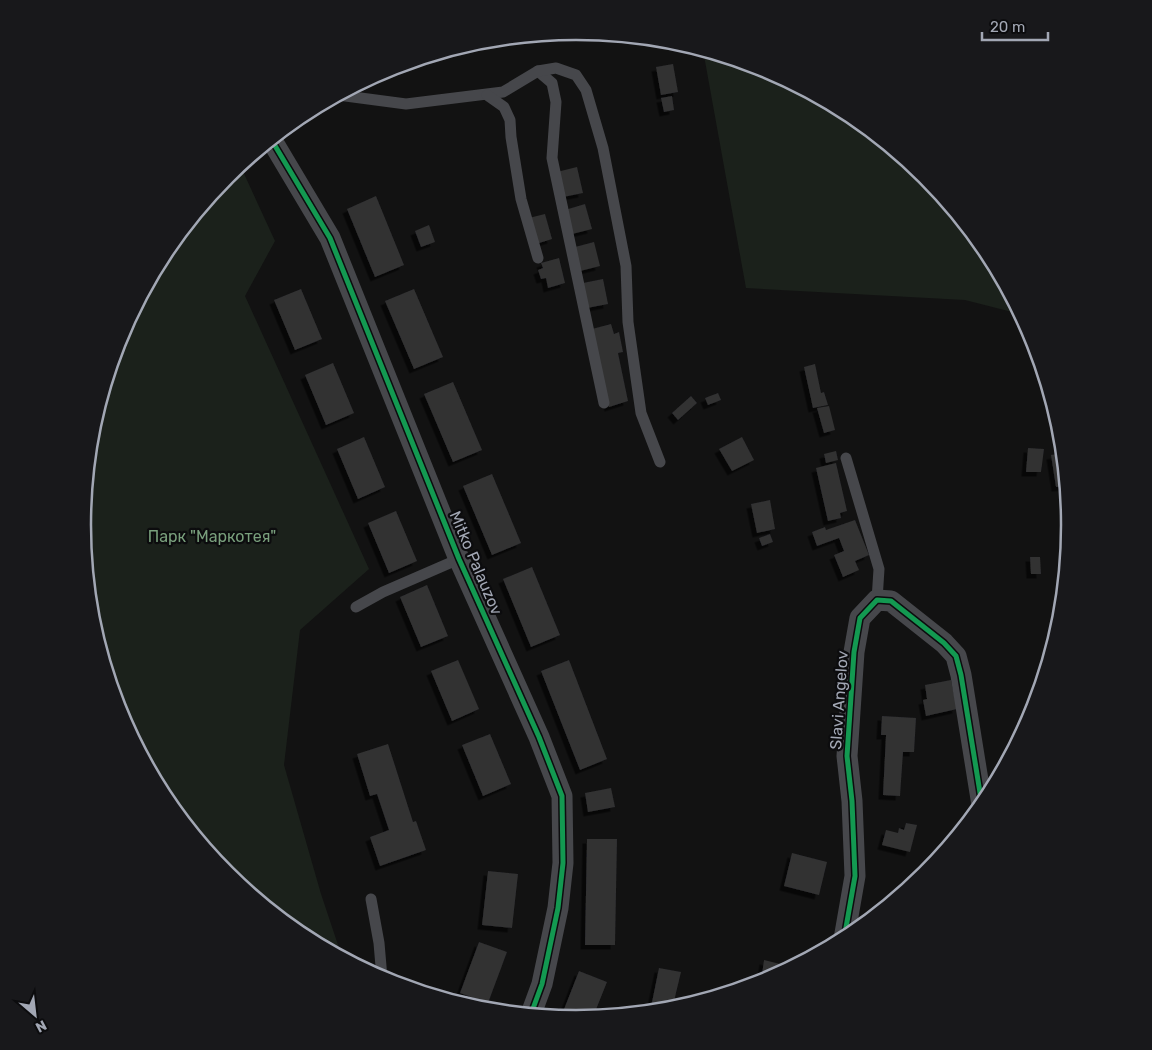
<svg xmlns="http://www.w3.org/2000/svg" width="1152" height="1050" font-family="Rubik,sans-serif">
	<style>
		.green { fill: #1b211b }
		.building { fill: #313133; filter: url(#shadow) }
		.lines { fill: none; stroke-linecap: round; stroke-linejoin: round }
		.service { stroke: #46474b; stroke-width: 11 }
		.minor { stroke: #46474b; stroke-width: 21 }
		.cycleway-casing { stroke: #0c0c0e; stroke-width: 8 }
		.cycleway { stroke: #139951; stroke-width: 5 }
		.labels { text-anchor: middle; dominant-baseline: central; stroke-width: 4.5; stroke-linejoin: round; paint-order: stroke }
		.park-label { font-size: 16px; fill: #799f7c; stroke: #0c0c0e }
		.street-label { font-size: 16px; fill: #a2a7b4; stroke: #0c0c0e }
		.rim { fill: none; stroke: #a2a7b4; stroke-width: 2.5 }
	</style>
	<defs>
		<filter id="shadow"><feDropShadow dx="-4.5" dy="4.5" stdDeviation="0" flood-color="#0009"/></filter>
	</defs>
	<rect width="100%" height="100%" fill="#121212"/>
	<g class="green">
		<polygon points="703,50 765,69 851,115 925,176 987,251 1020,314 965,300 746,288"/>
		<polygon points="240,165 275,241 245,296 369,569 300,630 284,765 321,894 342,957 301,935 227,874 165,799 120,714 92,621 82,525 92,428 120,336 166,250 227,176"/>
	</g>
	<g class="building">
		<polygon points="673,64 678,92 661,95 656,67"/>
		<polygon points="672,96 674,110 664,112 661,98"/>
		<polygon points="577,167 583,193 563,197 557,172"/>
		<polygon points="376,196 404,265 375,277 347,209"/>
		<polygon points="585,204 592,229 572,234 565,210"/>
		<polygon points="545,214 552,239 536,244 529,218"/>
		<polygon points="429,225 435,242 421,247 415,231"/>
		<polygon points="594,242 600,266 580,271 575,247"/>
		<polygon points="559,258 565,283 548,288 546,278 541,279 538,270 543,268 541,263"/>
		<polygon points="603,279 608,304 587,308 583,283"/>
		<polygon points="301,289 322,339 295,350 274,300"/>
		<polygon points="414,289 443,357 414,369 385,301"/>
		<polygon points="611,324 614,334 619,332 623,352 618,353 628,401 609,407 592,329"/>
		<polygon points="333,363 354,413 326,425 305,375"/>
		<polygon points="815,364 821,393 824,392 828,405 813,408 804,367"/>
		<polygon points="453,382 482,450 453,462 424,394"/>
		<polygon points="718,393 721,400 708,405 705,398"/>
		<polygon points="691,396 697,403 678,420 672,413"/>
		<polygon points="829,406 835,430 824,433 817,408"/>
		<polygon points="364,437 385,487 358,499 337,449"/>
		<polygon points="742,437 754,460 732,471 719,449"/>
		<polygon points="1028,448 1044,449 1041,472 1026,472"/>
		<polygon points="836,451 838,460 826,463 824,454"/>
		<polygon points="1063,453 1066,486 1056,487 1051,455"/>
		<polygon points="836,463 847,511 840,513 841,518 828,521 816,468"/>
		<polygon points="492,474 521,543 492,555 463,486"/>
		<polygon points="770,500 775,529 757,533 751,504"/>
		<polygon points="396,511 417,561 389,573 368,523"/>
		<polygon points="855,520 869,555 855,561 859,570 843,577 834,555 844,551 839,538 817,546 812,532 825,527 826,530"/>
		<polygon points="770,534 773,542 762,546 759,538"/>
		<polygon points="1030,557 1040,557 1041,574 1031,574"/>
		<polygon points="532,567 560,635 531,647 503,579"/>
		<polygon points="427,585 448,636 421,647 400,597"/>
		<polygon points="458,660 479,709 452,721 431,671"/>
		<polygon points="569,660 607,759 580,770 541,671"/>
		<polygon points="951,680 957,709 926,716 923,700 927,699 925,685"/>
		<polygon points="882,716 916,718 914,752 903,752 900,796 883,795 886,735 881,735"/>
		<polygon points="490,734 511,784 483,796 462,745"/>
		<polygon points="388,744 413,822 416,821 426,850 380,866 370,837 389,830 377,794 370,796 357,754"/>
		<polygon points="611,788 615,807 588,812 585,793"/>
		<polygon points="906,823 917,825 910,852 882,845 886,830 898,833 899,828 904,830"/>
		<polygon points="587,839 617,839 615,945 585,945"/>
		<polygon points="792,853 827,862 819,895 784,886"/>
		<polygon points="488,871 518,874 512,928 482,925"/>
		<polygon points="479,942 507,952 488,1003 460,993"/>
		<polygon points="764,960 792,967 761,982"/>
		<polygon points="659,968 681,972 675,997 672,1009 650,1012"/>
		<polygon points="579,971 607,982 593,1017 561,1017"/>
	</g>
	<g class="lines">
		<g class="service">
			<polyline points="538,71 552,83 556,102 552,158 604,403"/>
			<polyline points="338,95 406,104 503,92 538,71 556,68 576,75 586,90 603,148 626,266 628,322 641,413 660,462"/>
			<polyline points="487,95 504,107 510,120 511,137 521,199 538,258"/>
			<polyline points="846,458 879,569 877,600"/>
			<polyline points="356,607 383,592 459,559"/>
			<polyline points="371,899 379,943 382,978"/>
		</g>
		<g class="minor">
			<polyline points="271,139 330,238 459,559 539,737 562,796 563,863 558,908 542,984 531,1014"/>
			<polyline points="844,939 855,876 852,801 847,756 854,652 860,618 877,600 891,601 944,643 956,656 961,675 982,805"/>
		</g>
		<defs>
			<g id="cycleway">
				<polyline points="271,139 330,238 459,559 539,737 562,796 563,863 558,908 542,984 531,1014"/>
				<polyline points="844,939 855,876 852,801 847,756 854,652 860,618 877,600 891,601 944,643 956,656 961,675 982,805"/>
			</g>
		</defs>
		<use href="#cycleway" class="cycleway-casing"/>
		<use href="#cycleway" class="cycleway"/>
	</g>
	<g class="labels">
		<g class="park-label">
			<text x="212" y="536">Парк "Маркотея"</text>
		</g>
		<g class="street-label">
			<text transform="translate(476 563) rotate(67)">Mitko Palauzov</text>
			<text transform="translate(839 700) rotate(-86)">Slavi Angelov</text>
		</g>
	</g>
	<path d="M0 0H1152V1050H0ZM91 525a485 485 0 1 1 970 0a485 485 0 1 1-970 0Z" fill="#18181b" fill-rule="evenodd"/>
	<path class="rim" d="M91 525a485 485 0 1 1 970 0a485 485 0 1 1-970 0Z"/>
	<g transform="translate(35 1015) rotate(152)" stroke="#0c0c0e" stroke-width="4" paint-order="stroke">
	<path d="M0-4L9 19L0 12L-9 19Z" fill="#a2a7b4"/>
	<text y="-8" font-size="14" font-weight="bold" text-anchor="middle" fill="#a2a7b4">N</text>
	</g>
	<path d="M982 32v8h66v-8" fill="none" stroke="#a2a7b4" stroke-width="2.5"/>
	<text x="990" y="32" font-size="15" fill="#a2a7b4" stroke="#0c0c0e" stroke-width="4" paint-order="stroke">20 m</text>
</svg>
